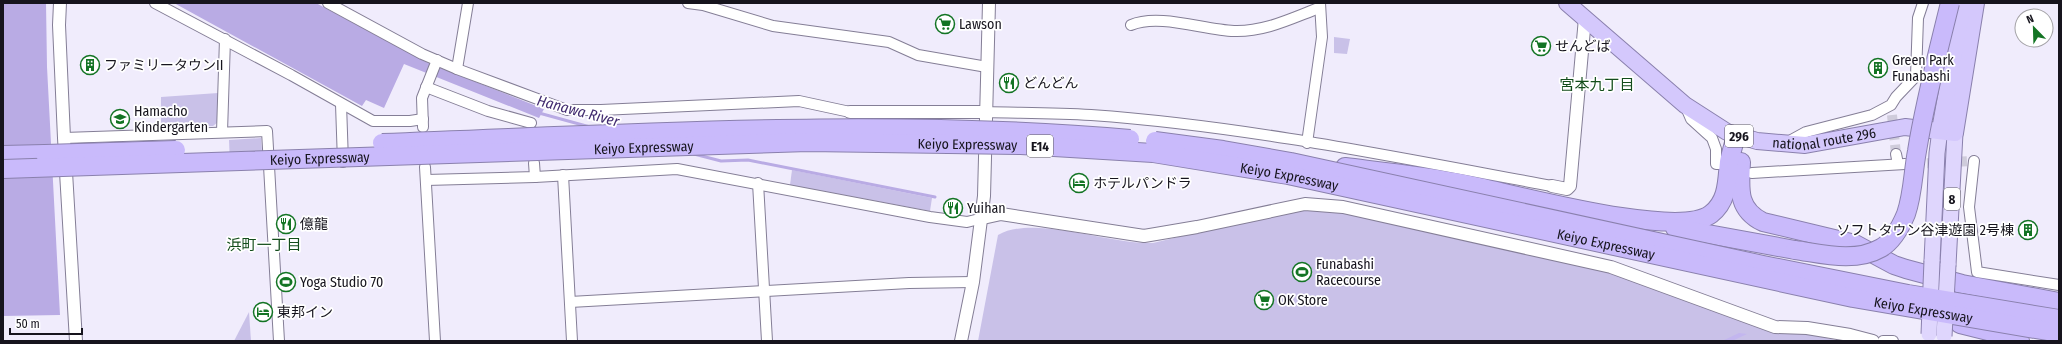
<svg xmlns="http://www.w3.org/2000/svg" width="2062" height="344" font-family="'Fira Sans Condensed','Noto Sans JP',sans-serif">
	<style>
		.green { fill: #c9c1e8 }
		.forest { fill: #c3b6ef }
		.water { fill: #b9abe4 }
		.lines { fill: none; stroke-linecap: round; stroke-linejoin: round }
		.stream { stroke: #b9abe4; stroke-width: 3 }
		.minor-tunnel { stroke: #cfccdb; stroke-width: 10; stroke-dasharray: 10 5; stroke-linecap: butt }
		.minor-casing { stroke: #847e96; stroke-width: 12 }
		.tertiary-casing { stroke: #847e96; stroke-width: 14 }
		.primary-casing { stroke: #8a80ad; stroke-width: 17 }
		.trunk-casing { stroke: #8a80ad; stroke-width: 18 }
		.motorway-casing { stroke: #8a80ad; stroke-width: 20 }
		.minor { stroke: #fff; stroke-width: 10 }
		.tertiary { stroke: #fff; stroke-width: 12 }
		.primary { stroke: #dfd6fd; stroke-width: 15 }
		.trunk { stroke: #d4c8fc; stroke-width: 16 }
		.motorway { stroke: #c9bafb; stroke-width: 18 }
		.primary-bridge-casing { stroke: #8a80ad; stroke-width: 17; stroke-linecap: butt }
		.motorway-bridge-casing { stroke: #8a80ad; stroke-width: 20; stroke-linecap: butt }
		.primary-bridge { stroke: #dfd6fd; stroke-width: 15 }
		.motorway-bridge { stroke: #c9bafb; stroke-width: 18 }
		.labels { text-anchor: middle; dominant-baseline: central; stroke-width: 3.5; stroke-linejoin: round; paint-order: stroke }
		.shield { fill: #fff; stroke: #5c5a61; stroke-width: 1 }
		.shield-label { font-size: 13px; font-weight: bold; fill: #16141d }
		.poi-label { font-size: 14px; fill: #16141d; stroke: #fff; text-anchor: start }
		.street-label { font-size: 14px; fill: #16141d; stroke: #fff }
		.neighbourhood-label { font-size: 15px; fill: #134d1b; stroke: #fff }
		.water-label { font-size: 15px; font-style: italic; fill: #432d70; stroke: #fff }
	</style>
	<rect width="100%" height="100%" fill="#f0ecfc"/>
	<g class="green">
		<polygon points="1334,37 1350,39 1347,54 1334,53"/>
		<polygon points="218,93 218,122 213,126 161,128 161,97"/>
		<polygon points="261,138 263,165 230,165 229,140"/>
		<polygon points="792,170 932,198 930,211 790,185"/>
		<path d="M1332,209L1471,242L1591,266L1799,332L1840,341H978L998,235C1034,214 1111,245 1153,243L1292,210Z"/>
		<polygon points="249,312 251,341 234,341"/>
	</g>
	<polygon class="forest" points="1739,333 1747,334 1732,341 1722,341"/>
	<g class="water">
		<polygon points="3,3 46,3 47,67 60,315 3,316"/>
		<polygon points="174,3 316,3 428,63 544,109 539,118 404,64 384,108 366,100 362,106"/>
	</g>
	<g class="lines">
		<g class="stream">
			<polyline points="539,113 590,127"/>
			<polyline points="694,154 721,161 748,160 935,197"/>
		</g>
		<g class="minor-tunnel">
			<polyline points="1892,115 1896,154"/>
			<polyline points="1912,164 1974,161"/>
		</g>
		<defs>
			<g id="minor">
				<polyline points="155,3 291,75 373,121 410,121 423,119"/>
				<polyline points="328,3 422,54 457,69 567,110 601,110 799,101 850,112"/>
				<polyline points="688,3 703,5 773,26 889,42 918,55 987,67"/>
				<path d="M1131,25C1159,13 1204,30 1234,31C1265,32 1292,18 1319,8"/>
				<polyline points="457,69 468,3"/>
				<polyline points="426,87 488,111 531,123"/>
				<polyline points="341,104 343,162"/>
				<polyline points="1685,105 1691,119 1712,138 1716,149 1716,164 1719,164"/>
				<path d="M985,112C1021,113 1056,113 1091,115C1246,126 1400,158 1552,186"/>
				<polyline points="423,127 422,98 437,60"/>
				<polyline points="222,132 225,39"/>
				<polyline points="64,138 267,131 279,341"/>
				<polyline points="1307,143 1322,37 1320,3"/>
				<polyline points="1786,143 1806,132 1872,115 1891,105 1896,97 1916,76 1918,18 1923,3"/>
				<polyline points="1896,154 1898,164"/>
				<polyline points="1974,161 1969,207 1977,272 2059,285"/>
				<polyline points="534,163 535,177"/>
				<polyline points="425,167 435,341"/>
				<polyline points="1752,173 1905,164"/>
				<polyline points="563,175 572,341"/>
				<polyline points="426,180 535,177 677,169 930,217 967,222 983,218"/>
				<polyline points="758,183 767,341"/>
				<polyline points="570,302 909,283 973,282"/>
				<polyline points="1883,341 1893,341"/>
			</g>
			<g id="tertiary">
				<polyline points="60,3 59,25 64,138 76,341"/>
				<polyline points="850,112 985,112"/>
				<polyline points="1552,186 1567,189 1570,186 1585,18"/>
				<polyline points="983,218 1001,214 1144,236 1197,227 1305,204 1343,207 1611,267 1775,327 1807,328 1850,335 1873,341"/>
				<polyline points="961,341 973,282 984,196 989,3"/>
			</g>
			<g id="primary">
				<polyline points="1932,261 1937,153 1940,130"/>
				<polyline points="1948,265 1955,133"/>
			</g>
			<g id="trunk">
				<path id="s1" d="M1567,3L1685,105L1727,132L1757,141L1805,145L1905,127L1955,133L1976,3"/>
				<polyline points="1940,130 1963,3"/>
			</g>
			<g id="motorway">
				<polyline points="3,155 45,154"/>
				<path d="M1741,162C1740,187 1736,209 1763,222L1855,244L1894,265L1906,269L1962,284L2059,302"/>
				<path d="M1345,167C1386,172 1426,176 1465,184C1511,193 1677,240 1711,214C1728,201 1727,181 1729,162C1731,153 1734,144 1736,135"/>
				<polyline points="1675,228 1795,250"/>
				<polyline points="1960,324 2008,336 2020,341"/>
			</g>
		</defs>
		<use href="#minor" class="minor-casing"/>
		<use href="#tertiary" class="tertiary-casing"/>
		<use href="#primary" class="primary-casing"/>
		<use href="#trunk" class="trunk-casing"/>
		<use href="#motorway" class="motorway-casing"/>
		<use href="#minor" class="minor"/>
		<use href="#tertiary" class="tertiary"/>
		<use href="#primary" class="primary"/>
		<use href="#trunk" class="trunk"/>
		<use href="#motorway" class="motorway"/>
		<defs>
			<g id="primary-bridge">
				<polyline points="1929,334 1932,261"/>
				<polyline points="1944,336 1948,265"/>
			</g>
			<g id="motorway-bridge">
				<polyline points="1155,141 1223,150 1291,162 1763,265 1908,294 2059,319"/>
				<path d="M382,143C631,134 881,117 1130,139"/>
				<polyline points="45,154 176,150"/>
				<path id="s2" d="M3,169L808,142L1021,145L1153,153L1288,175L1853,298L2059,333"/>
				<path d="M1795,250C1823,254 1855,263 1881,248C1893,241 1901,226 1906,214C1913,194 1913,172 1917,151C1925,101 1938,52 1950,3"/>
			</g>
		</defs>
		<use href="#primary-bridge" class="primary-bridge-casing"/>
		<use href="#motorway-bridge" class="motorway-bridge-casing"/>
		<use href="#primary-bridge" class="primary-bridge"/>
		<use href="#motorway-bridge" class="motorway-bridge"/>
	</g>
	<defs>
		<symbol id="supermarket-ring" viewBox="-11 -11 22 22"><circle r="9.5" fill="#fff" stroke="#137424" stroke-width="1.5"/><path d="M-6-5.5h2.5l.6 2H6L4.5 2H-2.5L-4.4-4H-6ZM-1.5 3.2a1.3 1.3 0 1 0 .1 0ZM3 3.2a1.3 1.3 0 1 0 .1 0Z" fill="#137424"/></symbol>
		<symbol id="building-ring" viewBox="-11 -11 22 22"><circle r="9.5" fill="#fff" stroke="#137424" stroke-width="1.5"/><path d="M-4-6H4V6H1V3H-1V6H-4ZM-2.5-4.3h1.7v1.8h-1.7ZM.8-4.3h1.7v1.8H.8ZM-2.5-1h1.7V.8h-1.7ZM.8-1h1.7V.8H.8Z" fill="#137424"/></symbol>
		<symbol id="restaurant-ring" viewBox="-11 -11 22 22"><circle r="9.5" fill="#fff" stroke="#137424" stroke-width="1.5"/><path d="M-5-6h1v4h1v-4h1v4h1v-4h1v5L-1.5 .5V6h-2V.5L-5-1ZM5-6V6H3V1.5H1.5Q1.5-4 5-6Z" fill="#137424"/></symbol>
		<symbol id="school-ring" viewBox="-11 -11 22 22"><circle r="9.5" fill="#fff" stroke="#137424" stroke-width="1.5"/><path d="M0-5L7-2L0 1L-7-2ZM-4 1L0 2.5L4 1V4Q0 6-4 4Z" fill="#137424"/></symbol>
		<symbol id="hotel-ring" viewBox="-11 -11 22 22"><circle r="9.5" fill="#fff" stroke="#137424" stroke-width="1.5"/><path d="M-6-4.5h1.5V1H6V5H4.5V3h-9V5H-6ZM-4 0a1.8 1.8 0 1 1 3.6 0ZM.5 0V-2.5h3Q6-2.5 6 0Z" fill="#137424"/></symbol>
		<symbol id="stadium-ring" viewBox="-11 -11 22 22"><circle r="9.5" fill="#fff" stroke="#137424" stroke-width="1.5"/><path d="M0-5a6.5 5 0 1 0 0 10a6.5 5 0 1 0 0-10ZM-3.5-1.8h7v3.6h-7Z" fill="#137424"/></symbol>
	</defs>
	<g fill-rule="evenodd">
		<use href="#supermarket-ring" x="934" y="13" width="22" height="22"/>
		<use href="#supermarket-ring" x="1530" y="35" width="22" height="22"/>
		<use href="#building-ring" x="79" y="54" width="22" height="22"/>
		<use href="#building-ring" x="1867" y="57" width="22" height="22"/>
		<use href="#restaurant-ring" x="998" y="72" width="22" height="22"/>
		<use href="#school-ring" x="109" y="108" width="22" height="22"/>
		<use href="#hotel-ring" x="1068" y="172" width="22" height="22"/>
		<use href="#restaurant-ring" x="942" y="197" width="22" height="22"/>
		<use href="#restaurant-ring" x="275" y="213" width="22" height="22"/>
		<use href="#building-ring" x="2017" y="219" width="22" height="22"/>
		<use href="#stadium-ring" x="1291" y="261" width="22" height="22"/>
		<use href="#stadium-ring" x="275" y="271" width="22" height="22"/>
		<use href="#supermarket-ring" x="1253" y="289" width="22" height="22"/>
		<use href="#hotel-ring" x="252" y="301" width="22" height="22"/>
	</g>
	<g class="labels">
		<g class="shield">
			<rect x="1725" y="125" width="28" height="22" rx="3"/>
			<rect x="1027" y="135" width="26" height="22" rx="3"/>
			<rect x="1944" y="188" width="16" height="22" rx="3"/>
		</g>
		<g class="shield-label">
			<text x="1739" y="136">296</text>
			<text x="1040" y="146">E14</text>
			<text x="1952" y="199">8</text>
		</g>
		<g class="poi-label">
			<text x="959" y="24">Lawson</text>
			<text x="1555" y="46">せんどば</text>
			<text x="1892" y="60">Green Park<tspan x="1892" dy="16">Funabashi</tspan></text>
			<text x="104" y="65">ファミリータウンII</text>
			<text x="1023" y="83">どんどん</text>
			<text x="134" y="111">Hamacho<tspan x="134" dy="16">Kindergarten</tspan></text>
			<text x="1093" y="183">ホテルパンドラ</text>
			<text x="967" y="208">Yuihan</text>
			<text x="300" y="224">億龍</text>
			<text x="2014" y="230" text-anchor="end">ソフトタウン谷津遊園 2号棟</text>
			<text x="1316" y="264">Funabashi<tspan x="1316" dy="16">Racecourse</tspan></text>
			<text x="300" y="282">Yoga Studio 70</text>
			<text x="1278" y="300">OK Store</text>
			<text x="277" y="312">東邦イン</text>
		</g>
		<g class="street-label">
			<text stroke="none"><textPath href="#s1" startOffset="305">national route 296</textPath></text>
			<text stroke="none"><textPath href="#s2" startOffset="965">Keiyo Expressway</textPath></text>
			<text stroke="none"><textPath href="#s2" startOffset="641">Keiyo Expressway</textPath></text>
			<text stroke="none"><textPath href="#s2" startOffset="317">Keiyo Expressway</textPath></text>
			<text stroke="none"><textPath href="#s2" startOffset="1289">Keiyo Expressway</textPath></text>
			<text stroke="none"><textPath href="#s2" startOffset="1613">Keiyo Expressway</textPath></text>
			<text stroke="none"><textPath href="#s2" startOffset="1937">Keiyo Expressway</textPath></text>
		</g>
		<g class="neighbourhood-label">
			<text x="1597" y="85">宮本九丁目</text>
			<text x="264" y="245">浜町一丁目</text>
		</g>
		<g class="water-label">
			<text transform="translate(578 111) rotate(15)">Hanawa River</text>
		</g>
	</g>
	<rect width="2062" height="344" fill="none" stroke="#16141d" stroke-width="8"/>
	<g transform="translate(2034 28) rotate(337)"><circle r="19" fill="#ffffff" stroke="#a2a1a5"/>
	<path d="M0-3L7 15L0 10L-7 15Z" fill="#137424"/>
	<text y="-6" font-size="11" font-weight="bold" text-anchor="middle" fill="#16141d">N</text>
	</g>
	<path d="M10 328v6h72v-6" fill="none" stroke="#16141d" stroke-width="2"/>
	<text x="16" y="328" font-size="12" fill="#16141d" stroke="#ffffff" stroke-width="3" paint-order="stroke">50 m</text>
</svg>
